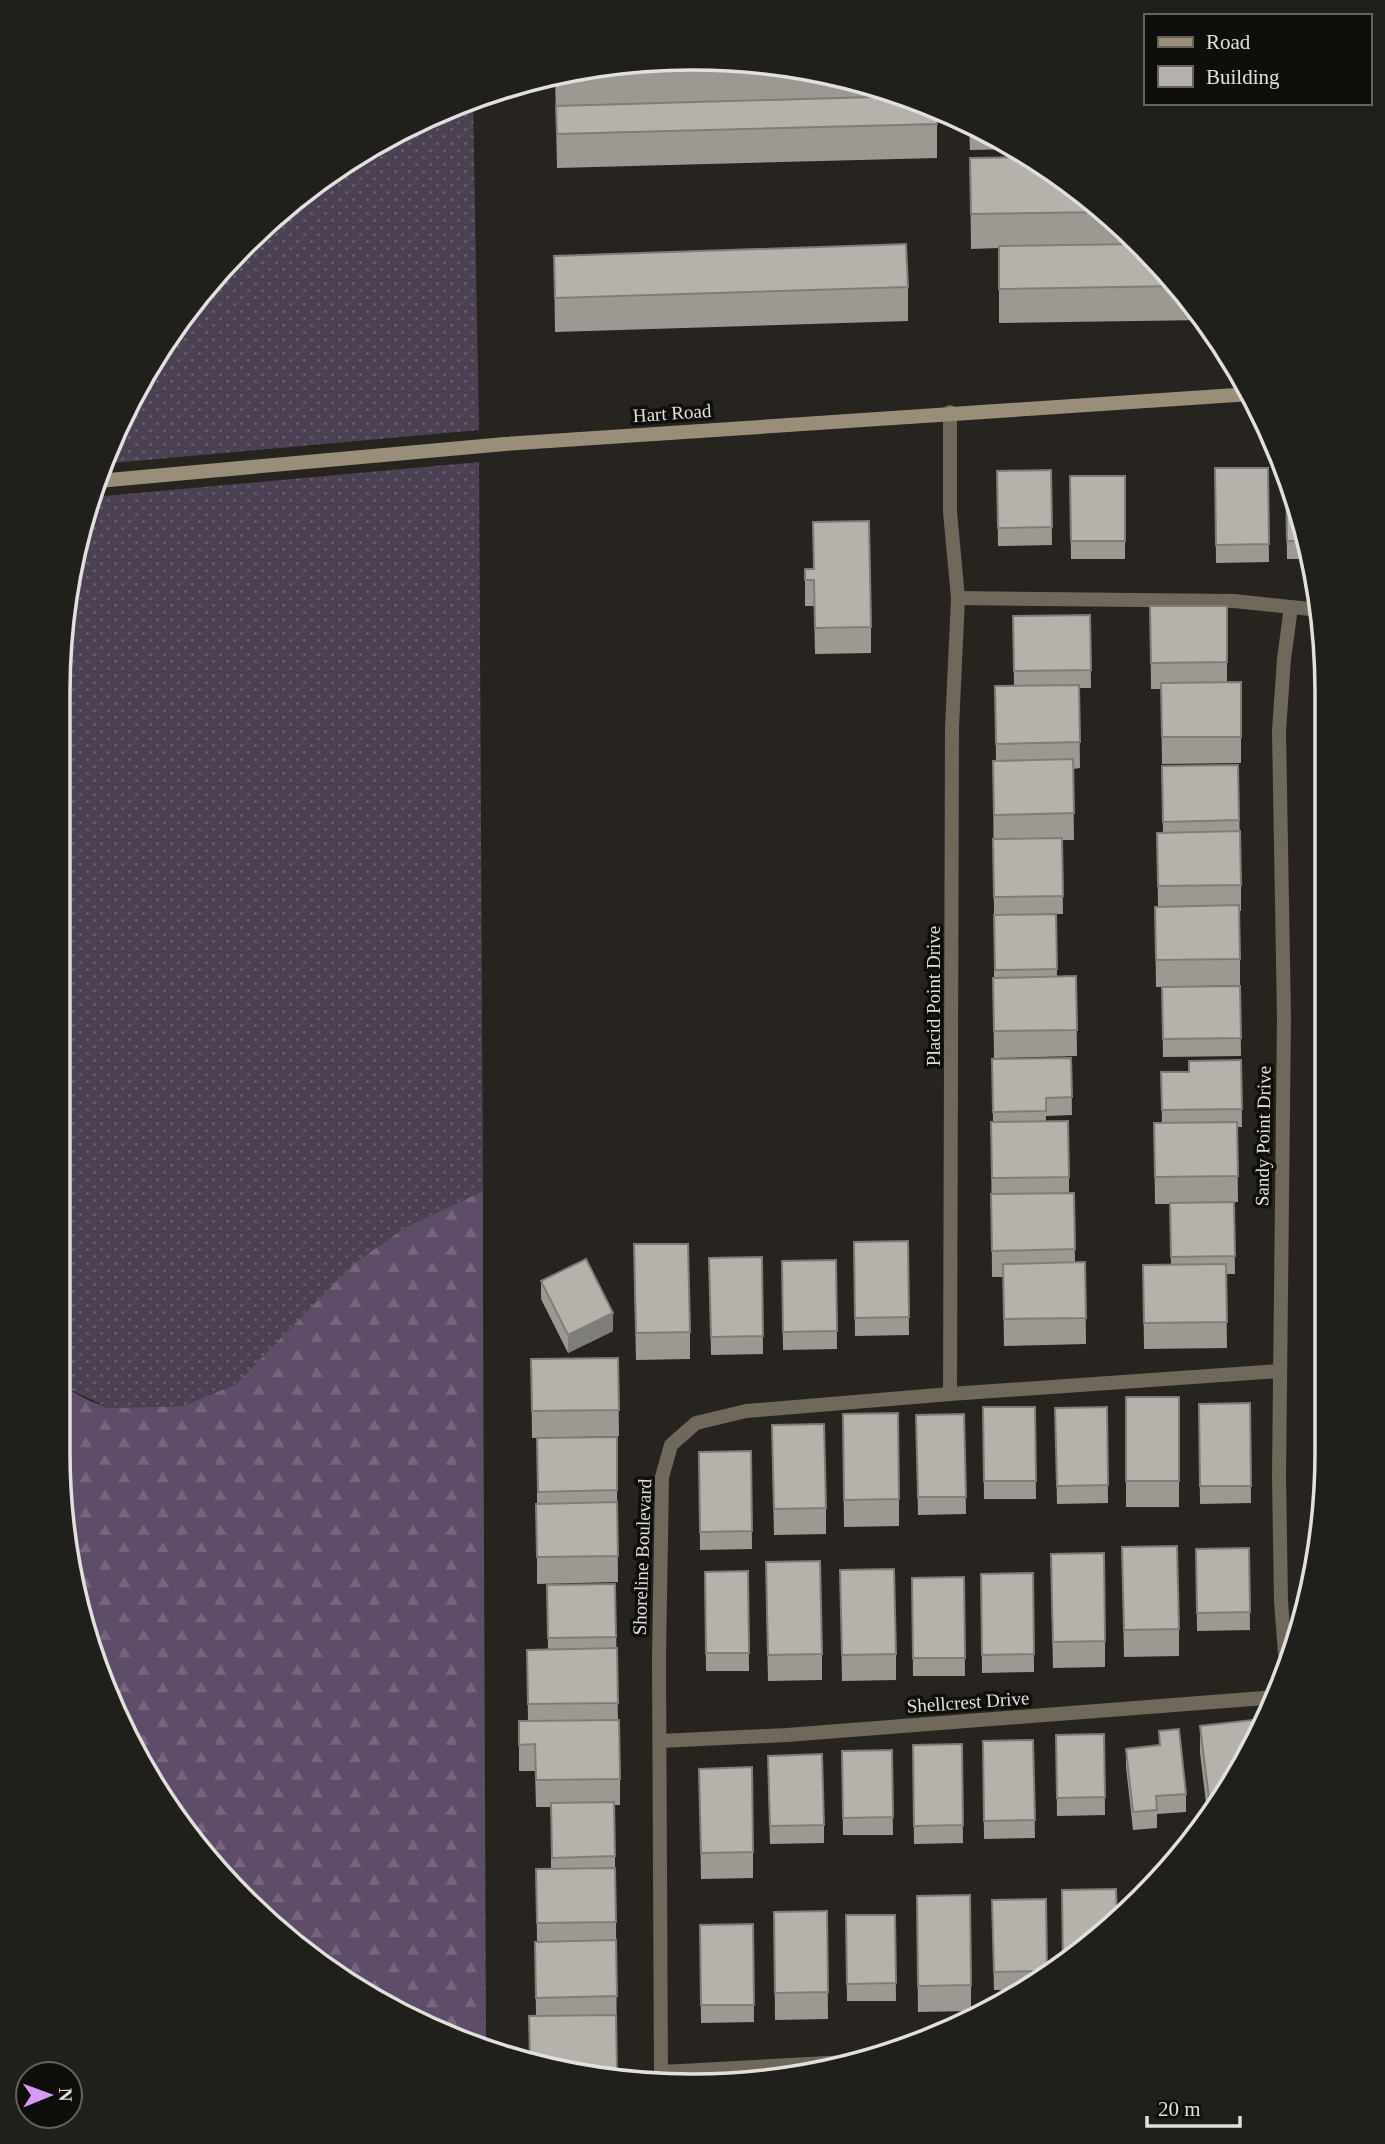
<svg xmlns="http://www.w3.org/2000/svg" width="1385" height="2144" font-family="Georgia,serif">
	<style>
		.grass { fill: url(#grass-dots) }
		.forest { fill: url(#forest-firs) }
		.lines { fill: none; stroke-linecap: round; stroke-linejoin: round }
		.street { stroke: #6f685b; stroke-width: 14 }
		.secondary { stroke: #998e79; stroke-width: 14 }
		.wall { fill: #9c9993 }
		.shaded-wall { fill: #7f7d78 }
		.building { fill: #b5b2ab; stroke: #7f7d78; stroke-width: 2 }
		.labels { text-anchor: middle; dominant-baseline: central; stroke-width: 7; stroke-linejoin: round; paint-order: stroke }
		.street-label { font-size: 19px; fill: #e1e0dc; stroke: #0f0e0b }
		.rim { fill: none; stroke: #e1e0dc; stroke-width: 3.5 }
	</style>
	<defs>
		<pattern id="grass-dots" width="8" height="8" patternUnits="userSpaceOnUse" patternTransform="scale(1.75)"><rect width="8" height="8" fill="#4c4153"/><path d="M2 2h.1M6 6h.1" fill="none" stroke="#665c6b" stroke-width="1.8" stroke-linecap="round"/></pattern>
		<pattern id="forest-firs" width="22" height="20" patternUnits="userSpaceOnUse" patternTransform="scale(1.75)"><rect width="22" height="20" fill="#5e4d68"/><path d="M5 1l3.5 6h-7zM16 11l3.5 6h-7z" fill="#75667d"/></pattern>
	</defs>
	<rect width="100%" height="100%" fill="#27241f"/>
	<g class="grass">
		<polygon points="473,100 479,430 102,464 106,449 215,274 306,189 411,123"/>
		<polygon points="479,462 483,1191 406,1227 353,1264 236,1384 183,1406 109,1408 58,1384 59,1312 66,1283 60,1042 63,609 93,497"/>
	</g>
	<polygon class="forest" points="483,1191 483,1304 486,2052 306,1955 165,1804 91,1655 58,1452 58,1384 90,1401 109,1408 183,1406 236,1384 353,1264 406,1227"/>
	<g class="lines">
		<g class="street">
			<polyline points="950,412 950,512 958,598 952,728 950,1394"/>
			<polyline points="958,598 1234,601 1319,610"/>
			<polyline points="1286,1666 1281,1601 1279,1476 1284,1017 1279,731 1284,659 1291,607"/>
			<polyline points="660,1741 787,1735 1277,1697"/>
			<polyline points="662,2072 865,2061"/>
			<polyline points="661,2081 659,1659 662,1477 671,1445 696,1423 746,1411 950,1394 1280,1371"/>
		</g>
		<polyline class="secondary" points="98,481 505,444 1251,394"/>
	</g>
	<g class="wall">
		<polygon points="651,59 775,63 896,91 937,110 937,158 557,168 555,75"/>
		<polygon points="969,124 1010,143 1018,149 970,150"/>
		<polygon points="1030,157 1111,215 1196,306 1205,320 999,323 999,248 971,249 970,158"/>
		<polygon points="554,256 908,287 908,321 555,332"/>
		<polygon points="1215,468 1268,468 1269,562 1216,563"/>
		<polygon points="1051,470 1052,545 998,546 997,471"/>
		<polygon points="1070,476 1125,476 1125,559 1071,559"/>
		<polygon points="1286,476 1306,528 1311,559 1287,559"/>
		<polygon points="805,569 871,627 871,653 815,654 814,606 805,606"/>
		<polygon points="1150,606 1227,606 1227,682 1241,682 1241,763 1162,764 1161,689 1151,689"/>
		<polygon points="1090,615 1091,688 1079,688 1080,768 1073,769 1074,840 1062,840 1063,914 1056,914 1057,977 1076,976 1077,1056 994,1058 993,978 994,978 994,915 993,761 996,761 995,686 1014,686 1013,616"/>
		<polygon points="1238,765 1241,885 1241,911 1240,911 1240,985 1156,987 1155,907 1158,907 1157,833 1163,833 1162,766"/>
		<polygon points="1240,986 1241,1056 1163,1057 1162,987"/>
		<polygon points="1071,1058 1072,1115 1046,1116 1046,1121 1069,1177 1069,1193 1074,1193 1075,1263 1085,1262 1086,1344 1004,1346 1003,1277 992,1277 991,1122 993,1122 992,1059"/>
		<polygon points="1241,1060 1242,1127 1237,1127 1238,1202 1234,1202 1235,1274 1226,1274 1227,1348 1144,1349 1143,1265 1171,1265 1170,1204 1155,1204 1154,1123 1162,1123 1161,1072 1189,1072"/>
		<polygon points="908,1241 909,1335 855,1336 854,1242"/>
		<polygon points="762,1257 763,1354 711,1355 709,1258"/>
		<polygon points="836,1260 837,1349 783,1350 782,1261"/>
		<polygon points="634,1271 690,1332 690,1359 636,1360"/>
		<polygon points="541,1281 613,1331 568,1353 541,1299"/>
		<polygon points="618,1358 619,1436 532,1438 531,1359"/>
		<rect x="1126" y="1397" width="53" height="110"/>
		<polygon points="1250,1403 1251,1503 1200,1504 1199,1404"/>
		<polygon points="983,1407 1035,1407 1036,1499 984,1499"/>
		<polygon points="1107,1407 1108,1503 1057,1504 1055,1408"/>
		<polygon points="964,1414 966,1514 918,1515 916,1415"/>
		<polygon points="537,1438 617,1490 618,1582 537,1584"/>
		<polygon points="843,1440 899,1499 899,1526 844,1527"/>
		<polygon points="751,1451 752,1549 700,1550 699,1452"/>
		<polygon points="772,1451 826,1508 826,1534 774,1535"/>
		<polygon points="1122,1547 1179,1629 1179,1656 1124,1657"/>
		<polygon points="1249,1548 1250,1630 1197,1631 1196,1549"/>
		<polygon points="840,1570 896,1654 896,1680 842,1681"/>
		<polygon points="748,1571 749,1671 706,1671 705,1572"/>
		<polygon points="1033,1573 1034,1672 982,1673 981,1574"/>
		<polygon points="964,1577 965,1676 913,1676 912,1578"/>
		<polygon points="1051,1580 1105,1641 1105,1667 1053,1668"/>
		<polygon points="615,1584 618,1720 620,1779 620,1805 614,1805 616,1922 617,2074 529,2059 536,2016 535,1942 537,1942 536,1869 551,1869 551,1807 536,1807 535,1771 519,1771 519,1721 528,1721 527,1650 548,1649 547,1585"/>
		<polygon points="766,1589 822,1654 822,1680 768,1681"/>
		<polygon points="1200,1726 1254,1735 1207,1811 1200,1753"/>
		<polygon points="1159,1731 1186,1794 1186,1812 1157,1814 1157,1828 1133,1830 1126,1767 1126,1749 1159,1745"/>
		<polygon points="1104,1734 1105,1815 1057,1816 1056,1735"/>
		<polygon points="1033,1740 1035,1838 984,1839 983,1741"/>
		<polygon points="962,1744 963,1843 914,1844 913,1745"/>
		<polygon points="892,1750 893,1835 843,1835 842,1751"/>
		<polygon points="699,1769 753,1852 753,1878 701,1879"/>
		<polygon points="768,1774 824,1825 824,1843 770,1844"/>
		<polygon points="1046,1899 1047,1978 1022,1990 994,1990 992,1900"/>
		<polygon points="827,1911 828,2019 775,2020 774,1912"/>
		<polygon points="846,1915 895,1915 896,2001 847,2001"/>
		<polygon points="917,1923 971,1985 971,2011 918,2012"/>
		<polygon points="753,1924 754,2022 701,2023 700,1925"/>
	</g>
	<polygon class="shaded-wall" points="613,1313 613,1331 568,1353 568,1335"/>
	<g class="building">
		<polygon points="651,59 775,63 791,67 573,72"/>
		<polygon points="907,96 937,110 937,124 557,134 556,106"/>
		<polygon points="1030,157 1107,212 971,214 970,158"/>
		<polygon points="906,244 908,287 555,298 554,256"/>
		<polygon points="1138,244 1177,286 999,289 999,246"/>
		<polygon points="1215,468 1268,468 1269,544 1216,545"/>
		<polygon points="1051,470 1052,527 998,528 997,471"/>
		<polygon points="1070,476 1125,476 1125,541 1071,541"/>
		<polygon points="1286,476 1306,528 1308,541 1287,541"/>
		<polygon points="869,521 871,627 815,628 814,580 805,580 805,569 814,569 813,522"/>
		<polygon points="1150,606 1227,606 1227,662 1151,663"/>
		<polygon points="1090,615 1091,670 1014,671 1013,616"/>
		<polygon points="1241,682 1241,737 1162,737 1161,683"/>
		<polygon points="1079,685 1080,742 996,744 995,686"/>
		<polygon points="1073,759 1074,813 994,815 993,761"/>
		<polygon points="1238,765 1239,820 1163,822 1162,766"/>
		<polygon points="1240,831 1241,885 1158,886 1157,833"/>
		<polygon points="1062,838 1063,896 994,897 993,839"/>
		<polygon points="1239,905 1240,959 1156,960 1155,907"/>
		<polygon points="1056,914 1057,969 995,970 994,915"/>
		<polygon points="1076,976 1077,1030 994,1031 993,978"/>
		<polygon points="1240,986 1241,1038 1163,1039 1162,987"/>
		<polygon points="1071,1058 1072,1097 1046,1098 1046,1111 993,1112 992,1059"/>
		<polygon points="1241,1060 1242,1109 1162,1110 1161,1072 1189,1072 1189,1061"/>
		<polygon points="1068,1121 1069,1177 992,1178 991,1122"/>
		<polygon points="1237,1122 1238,1176 1155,1177 1154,1123"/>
		<polygon points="1074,1193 1075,1249 992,1251 991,1194"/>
		<polygon points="1234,1202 1235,1256 1171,1257 1170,1203"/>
		<polygon points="908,1241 909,1317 855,1318 854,1242"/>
		<polygon points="634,1244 688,1244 690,1332 636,1333"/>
		<polygon points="762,1257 763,1336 711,1337 709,1258"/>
		<polygon points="586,1259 613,1313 568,1335 541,1281"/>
		<polygon points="836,1260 837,1331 783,1332 782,1261"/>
		<polygon points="1085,1262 1086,1318 1004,1319 1003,1264"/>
		<polygon points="1226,1264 1227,1322 1144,1323 1143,1265"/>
		<polygon points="618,1358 619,1410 532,1411 531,1359"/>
		<rect x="1126" y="1397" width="53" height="84"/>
		<polygon points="1250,1403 1251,1486 1200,1486 1199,1404"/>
		<polygon points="983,1407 1035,1407 1036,1481 984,1481"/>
		<polygon points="1107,1407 1108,1485 1057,1486 1055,1408"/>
		<polygon points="898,1413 899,1499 844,1500 843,1414"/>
		<polygon points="964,1414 966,1497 918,1497 916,1415"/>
		<polygon points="824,1424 826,1508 774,1509 772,1425"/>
		<polygon points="617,1437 617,1490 538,1492 537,1438"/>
		<polygon points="751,1451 752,1531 700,1532 699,1452"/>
		<polygon points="617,1502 618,1556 537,1557 536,1504"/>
		<polygon points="1177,1546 1179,1629 1124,1630 1122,1547"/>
		<polygon points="1249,1548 1250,1612 1197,1613 1196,1549"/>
		<polygon points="1104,1553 1105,1641 1053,1642 1051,1554"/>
		<polygon points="820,1561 822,1654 768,1655 766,1562"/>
		<polygon points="894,1569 896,1654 842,1655 840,1570"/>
		<polygon points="748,1571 749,1653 706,1653 705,1572"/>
		<polygon points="1033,1573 1034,1654 982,1655 981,1574"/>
		<polygon points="964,1577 965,1658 913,1658 912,1578"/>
		<polygon points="615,1584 616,1637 548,1638 547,1585"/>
		<polygon points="617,1648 618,1703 528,1704 527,1650"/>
		<polygon points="619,1720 620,1779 536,1780 535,1744 519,1745 519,1721"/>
		<polygon points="1252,1720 1254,1735 1210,1806 1200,1726"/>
		<polygon points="1179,1729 1186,1794 1156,1796 1157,1810 1133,1812 1126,1749 1160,1745 1159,1731"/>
		<polygon points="1104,1734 1105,1797 1057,1798 1056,1735"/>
		<polygon points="1033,1740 1035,1820 984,1821 983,1741"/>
		<polygon points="962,1744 963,1825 914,1826 913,1745"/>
		<polygon points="892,1750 893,1817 843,1818 842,1751"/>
		<polygon points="822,1754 824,1825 770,1826 768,1756"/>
		<polygon points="752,1767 753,1852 701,1853 699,1769"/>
		<polygon points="614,1802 615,1856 552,1858 551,1803"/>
		<polygon points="615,1868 616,1922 537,1923 536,1869"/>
		<polygon points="1116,1889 1117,1916 1063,1963 1062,1890"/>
		<polygon points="970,1895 971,1985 918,1986 917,1896"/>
		<polygon points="1046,1899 1047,1971 994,1972 992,1900"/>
		<polygon points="827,1911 828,1992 775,1993 774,1912"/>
		<polygon points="846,1915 895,1915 896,1983 847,1984"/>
		<polygon points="753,1924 754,2005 701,2005 700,1925"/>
		<polygon points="616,1940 617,1996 536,1998 535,1942"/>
		<polygon points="616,2015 617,2072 605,2072 530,2059 529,2016"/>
	</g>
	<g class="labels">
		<g class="street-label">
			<text transform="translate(672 413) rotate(-4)">Hart Road</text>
			<text transform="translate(933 996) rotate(-90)">Placid Point Drive</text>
			<text transform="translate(1263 1136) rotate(-89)">Sandy Point Drive</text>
			<text transform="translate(642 1557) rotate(-88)">Shoreline Boulevard</text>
			<text transform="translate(968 1702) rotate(-4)">Shellcrest Drive</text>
		</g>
	</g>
	<path d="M0 0H1385V2144H0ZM692 70H693A622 622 0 0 1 1315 692V1452A622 622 0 0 1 693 2074H692A622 622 0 0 1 70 1452V692A622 622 0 0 1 692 70Z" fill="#201f1c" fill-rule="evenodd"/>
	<path class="rim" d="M692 70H693A622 622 0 0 1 1315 692V1452A622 622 0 0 1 693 2074H692A622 622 0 0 1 70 1452V692A622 622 0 0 1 692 70Z"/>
	<rect x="1144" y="14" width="228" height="91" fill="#0f0e0b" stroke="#63625f" stroke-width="2"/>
	<rect x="1158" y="37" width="35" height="10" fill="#998e79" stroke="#63625f" stroke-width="2"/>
	<text x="1206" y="49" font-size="21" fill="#e1e0dc">Road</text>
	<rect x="1158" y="66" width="35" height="21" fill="#b5b2ab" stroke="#63625f" stroke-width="2"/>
	<text x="1206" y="84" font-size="21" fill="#e1e0dc">Building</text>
	<g transform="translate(49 2095) rotate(89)"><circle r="33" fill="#0f0e0b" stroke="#63625f" stroke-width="2"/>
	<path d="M0-5L12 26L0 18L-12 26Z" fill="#d79bf9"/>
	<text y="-10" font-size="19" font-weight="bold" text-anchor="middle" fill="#e1e0dc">N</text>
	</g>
	<path d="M1147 2116v10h93v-10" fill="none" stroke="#e1e0dc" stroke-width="3.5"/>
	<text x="1158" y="2116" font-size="21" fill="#e1e0dc" stroke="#0f0e0b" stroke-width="5" paint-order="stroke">20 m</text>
</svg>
